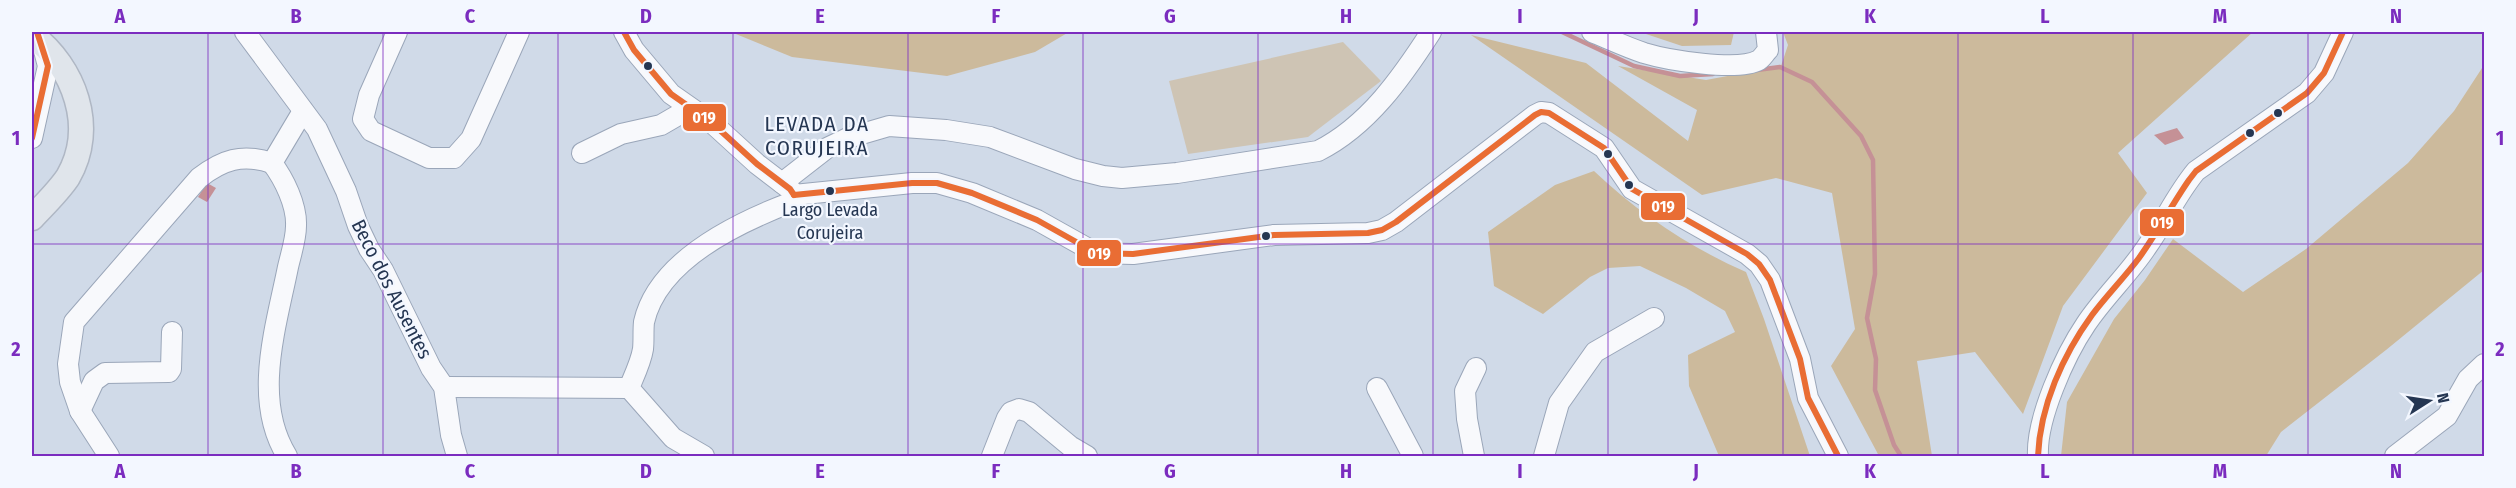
<svg xmlns="http://www.w3.org/2000/svg" width="2516" height="488" font-family="'Fira Sans Condensed',sans-serif">
	<style>
		.green { fill: #cec4b4 }
		.forest { fill: #ccba9c }
		.water { fill: #c59196 }
		.lines { fill: none; stroke-linecap: round; stroke-linejoin: round }
		.stream { stroke: #c59196; stroke-width: 4.5 }
		.minor-casing { stroke: #9aa6b9; stroke-width: 22 }
		.major-casing { stroke: #afb7c4; stroke-width: 27 }
		.minor { stroke: #f8f9fc; stroke-width: 20 }
		.major { stroke: #e0e5eb; stroke-width: 24 }
		.bus-1-casing { stroke: #f3f7ff; stroke-width: 10 }
		.bus-1 { stroke: #e96d34; stroke-width: 6 }
		.grid { fill: none; stroke: #7b2cbf; stroke-width: 1.5; stroke-opacity: 0.55 }
		.bus-dot { fill: #253652; stroke: #f3f7ff; stroke-width: 2 }
		.labels { text-anchor: middle; dominant-baseline: central; stroke-width: 4.5; stroke-linejoin: round; paint-order: stroke }
		.bus-label { font-size: 18px; fill: #253652; stroke: #f3f7ff }
		.street-label { font-size: 20px; fill: #253652; stroke: #f3f7ff }
		.neighbourhood-label { font-size: 21px; letter-spacing: 1.5px; fill: #253652; stroke: #f3f7ff }
		.line-badge { stroke: #f3f7ff; stroke-width: 2 }
		.badge-label { font-size: 16px; text-anchor: middle; font-weight: bold; fill: #fff }
		.neatline { fill: none; stroke: #7b2cbf; stroke-width: 2 }
		.grid-label { font-size: 20px; text-anchor: middle; font-weight: bold; fill: #7b2cbf }
	</style>
	<rect width="100%" height="100%" fill="#d0dae8"/>
	<polygon class="green" points="1343,42 1381,81 1308,137 1188,154 1169,81"/>
	<g class="forest">
		<polygon points="731,32 1069,32 1035,52 947,76 792,57"/>
		<polygon points="1640,32 1734,32 1731,45 1682,46"/>
		<polygon points="1783,32 2253,32 2118,153 2147,193 2063,306 2023,414 1975,352 1917,361 1932,456 1879,456 1831,366 1855,329 1832,193 1776,178 1702,195 1471,35 1586,63 1688,141 1697,110 1618,66 1706,80 1781,66 1788,45"/>
		<polygon points="2484,65 2484,270 2386,350 2281,432 2266,456 2061,456 2067,402 2114,319 2145,280 2173,239 2243,292 2306,249 2408,163 2454,111"/>
		<path d="M1594,171C1638,213 1691,248 1746,272L1764,319L1810,456H1719L1689,386L1688,355L1735,332L1725,311L1686,288L1640,266L1608,268L1590,277L1543,314L1494,286L1488,232L1555,185Z"/>
	</g>
	<g class="water">
		<polygon points="2177,128 2184,138 2165,145 2154,135"/>
		<polygon points="207,183 216,188 207,202 198,197"/>
	</g>
	<g class="lines">
		<g class="stream">
			<polyline points="1562,32 1634,66 1680,76 1713,74"/>
			<polyline points="1757,70 1780,67 1812,82 1861,136 1873,160 1875,274 1867,318 1876,359 1875,390 1894,445 1901,456"/>
		</g>
		<defs>
			<g id="minor">
				<polyline points="245,32 317,129 346,191 358,226 369,249 383,270 431,368 444,387 451,435 457,456"/>
				<polyline points="397,32 369,95 363,119 371,131 429,158 454,158 471,139 519,32"/>
				<polyline points="624,32 634,50 671,94 711,122 757,164 791,190"/>
				<path d="M1592,32C1609,39 1626,47 1644,53C1667,60 1738,72 1759,60C1762,58 1765,53 1768,50L1766,32"/>
				<polyline points="32,138 48,66 42,43"/>
				<polyline points="582,153 621,134 661,125 680,114 693,110"/>
				<path d="M272,163C284,179 297,205 296,226C296,239 291,254 288,267C276,327 252,400 287,456"/>
				<polyline points="272,163 303,111"/>
				<path d="M782,183L827,148L848,138L889,126L946,130L990,137L1075,169L1103,176L1122,178L1177,173L1318,151C1368,126 1402,77 1431,32"/>
				<polyline points="794,195 912,183 937,183 972,193 1037,220 1096,253 1133,254 1274,235 1368,233 1382,230 1396,222 1535,115 1541,112 1549,113 1604,148 1632,189 1747,254 1759,264 1770,280 1800,359 1808,398 1838,456"/>
				<polyline points="444,387 629,388"/>
				<polyline points="1377,388 1413,456"/>
				<polyline points="80,411 94,381 105,373 169,372 171,369 172,332"/>
				<path d="M109,456L80,411L70,382L68,364L74,322L199,178C222,160 242,153 272,163"/>
				<path d="M704,456L673,438L629,388C634,376 641,362 643,349C644,340 643,331 644,322C658,260 739,222 792,202L794,195"/>
				<polyline points="992,456 1007,418 1011,412 1019,409 1029,412 1070,446 1087,456"/>
				<polyline points="1474,456 1467,419 1465,391 1476,368"/>
				<polyline points="1544,456 1559,403 1595,352 1654,318"/>
				<path d="M2038,456C2036,419 2065,355 2086,324C2104,297 2128,275 2146,248C2164,223 2176,195 2196,171L2307,93L2324,73L2343,32"/>
				<polyline points="2395,456 2447,416 2468,379 2484,364"/>
			</g>
			<path id="major" d="M32,35C74,67 97,127 68,177C58,192 44,205 32,218"/>
		</defs>
		<use href="#minor" class="minor-casing"/>
		<use href="#major" class="major-casing"/>
		<use href="#minor" class="minor"/>
		<use href="#major" class="major"/>
		<defs>
			<g id="bus-1">
				<polyline points="624,32 634,50 671,94 711,122 757,164 790,189 794,195"/>
				<polyline points="32,138 48,66 37,32"/>
				<polyline points="794,195 912,183 937,183 972,193 1037,220 1096,253 1133,254 1274,235 1368,233 1382,230 1396,222 1535,115 1541,112 1549,113 1604,148 1632,189 1747,254 1759,264 1770,280 1800,359 1808,398 1838,456"/>
				<path d="M2038,456C2040,406 2063,355 2092,315C2107,295 2124,278 2139,258C2157,233 2171,206 2189,180L2196,171L2307,93L2324,73L2343,32"/>
			</g>
		</defs>
		<use href="#bus-1" class="bus-1-casing"/>
		<use href="#bus-1" class="bus-1"/>
	</g>
	<path class="grid" d="M208,32V456M383,32V456M558,32V456M733,32V456M908,32V456M1083,32V456M1258,32V456M1433,32V456M1608,32V456M1783,32V456M1958,32V456M2133,32V456M2308,32V456M32,244H2484"/>
	<g class="bus-dot">
		<circle cx="648" cy="66" r="5"/>
		<circle cx="2278" cy="113" r="5"/>
		<circle cx="2250" cy="133" r="5"/>
		<circle cx="1608" cy="154" r="5"/>
		<circle cx="1629" cy="185" r="5"/>
		<circle cx="830" cy="191" r="5"/>
		<circle cx="1266" cy="236" r="5"/>
	</g>
	<g class="labels">
		<g class="bus-label">
			<text x="830" y="210">Largo Levada<tspan x="830" dy="23">Corujeira</tspan></text>
		</g>
		<g class="street-label">
			<text transform="translate(392 289) rotate(63)">Beco dos Ausentes</text>
		</g>
		<g class="neighbourhood-label">
			<text x="817" y="124">LEVADA DA<tspan x="817" dy="24">CORUJEIRA</tspan></text>
		</g>
	</g>
	<g class="line-badge">
		<rect x="682" y="103" width="45" height="29" rx="6" fill="#e96d34"/>
		<rect x="1640" y="192" width="46" height="29" rx="6" fill="#e96d34"/>
		<rect x="2139" y="208" width="46" height="29" rx="6" fill="#e96d34"/>
		<rect x="1076" y="239" width="46" height="28" rx="6" fill="#e96d34"/>
	</g>
	<g class="badge-label">
		<text x="704" y="123">019</text>
		<text x="1663" y="212">019</text>
		<text x="2162" y="228">019</text>
		<text x="1099" y="259">019</text>
	</g>
	<rect width="2516" height="488" fill="none" stroke="#f3f7ff" stroke-width="66"/>
	<g transform="translate(2429 401) rotate(78)" stroke="#f3f7ff" stroke-width="4.5" paint-order="stroke">
	<path d="M0-4.5L10 22L0 15L-10 22Z" fill="#253652"/>
	<text y="-9" font-size="16" font-weight="bold" text-anchor="middle" fill="#253652">N</text>
	</g>
	<rect x="33" y="33" width="2450" height="422" class="neatline"/>
	<g class="grid-label">
		<text x="120" y="23">A</text>
		<text x="296" y="23">B</text>
		<text x="470" y="23">C</text>
		<text x="646" y="23">D</text>
		<text x="820" y="23">E</text>
		<text x="996" y="23">F</text>
		<text x="1170" y="23">G</text>
		<text x="1346" y="23">H</text>
		<text x="1520" y="23">I</text>
		<text x="1696" y="23">J</text>
		<text x="1870" y="23">K</text>
		<text x="2045" y="23">L</text>
		<text x="2220" y="23">M</text>
		<text x="2396" y="23">N</text>
		<text x="16" y="145">1</text>
		<text x="2500" y="145">1</text>
		<text x="16" y="356">2</text>
		<text x="2500" y="356">2</text>
		<text x="120" y="478">A</text>
		<text x="296" y="478">B</text>
		<text x="470" y="478">C</text>
		<text x="646" y="478">D</text>
		<text x="820" y="478">E</text>
		<text x="996" y="478">F</text>
		<text x="1170" y="478">G</text>
		<text x="1346" y="478">H</text>
		<text x="1520" y="478">I</text>
		<text x="1696" y="478">J</text>
		<text x="1870" y="478">K</text>
		<text x="2045" y="478">L</text>
		<text x="2220" y="478">M</text>
		<text x="2396" y="478">N</text>
	</g>
</svg>
